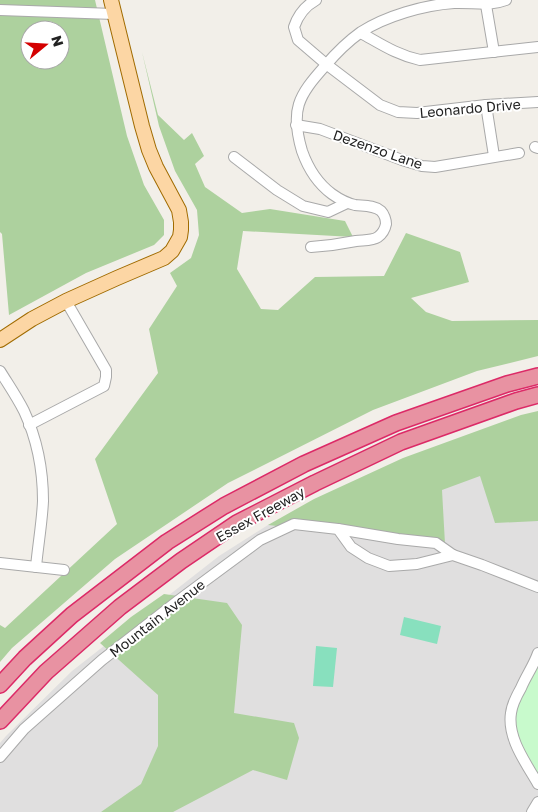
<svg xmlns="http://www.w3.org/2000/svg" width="538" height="812" font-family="'Golos Text',sans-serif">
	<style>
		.residential { fill: #e0dfdf }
		.forest { fill: #add19e; fill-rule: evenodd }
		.park { fill: #c8facc }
		.pitch { fill: #88e0be }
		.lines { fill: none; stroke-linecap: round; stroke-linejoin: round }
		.minor-casing { stroke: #a9a9a9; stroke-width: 12 }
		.major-casing { stroke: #a06b00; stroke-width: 16 }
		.highway-casing { stroke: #dc2a67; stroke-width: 18 }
		.minor { stroke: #fff; stroke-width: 10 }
		.major { stroke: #fcd6a4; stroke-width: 14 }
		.highway { stroke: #e892a2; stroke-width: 15 }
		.labels { text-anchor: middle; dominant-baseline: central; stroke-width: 4; stroke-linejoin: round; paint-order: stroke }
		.street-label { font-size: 14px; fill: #222; stroke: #fff }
	</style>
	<rect width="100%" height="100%" fill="#f2efe9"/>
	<polygon class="residential" points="538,434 538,812 0,812 0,743 6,736 72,671 219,556 268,525 299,516"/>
	<g class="forest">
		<path d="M0,0H95L127,136L144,185L164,220V235L154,245L86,273L9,315L2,234L0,232ZM30,30H60V60H30Z"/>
		<polygon points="142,52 158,115 184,140 192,133 204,156 195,164 205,187 242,213 270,209 345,221 353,237 243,231 237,269 261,309 278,310 315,277 384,276 406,233 460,252 469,282 411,298 426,312 452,321 538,320 538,356 477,371 373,410 228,483 115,559 12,648 0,662 0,625 5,628 117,524 95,459 158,373 149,329 177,286 170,273 191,258 199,235 197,210 175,171 159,126"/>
		<polygon points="538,411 538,521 495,523 480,476 442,490 445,544 268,525 314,499 403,458 521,415"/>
		<polygon points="164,594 227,603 242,625 234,713 294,723 299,738 287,780 253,770 173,812 101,812 141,784 158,746 158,695 100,643 131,617"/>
	</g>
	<polygon class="park" points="538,662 538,775 522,747 514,728 518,701 535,672"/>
	<g class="pitch">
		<polygon points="404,617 441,626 437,644 400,635"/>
		<polygon points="316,646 337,648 333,687 313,686"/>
	</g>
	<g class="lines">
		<defs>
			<g id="minor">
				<path d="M316,0C305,6 298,15 294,27L298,40L326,64L380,105L398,112L417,113L486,105L538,102"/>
				<polyline points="486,5 494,52"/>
				<polyline points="0,10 114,14"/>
				<path d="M361,33C381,44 397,55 420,60L538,47"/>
				<polyline points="486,105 494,156"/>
				<polyline points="296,125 320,129 402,160 422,166 435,167 519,153"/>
				<polyline points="535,147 538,148"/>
				<polyline points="234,157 277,190 303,206 328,212 347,203"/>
				<path d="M311,247C326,246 341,244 356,241C363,240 372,241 378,237C382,234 385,229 386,224C386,220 384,214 381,211C374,205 364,206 355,205C346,203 339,199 332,194C317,183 308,168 302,151C290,110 298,96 325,66C336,53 347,42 361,32C386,16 424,5 454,3C473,2 488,7 506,0"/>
				<path d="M0,371C8,384 17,397 24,411C37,439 43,471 43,501C42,523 38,545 36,567"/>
				<polyline points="29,425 104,386 106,377 106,370 66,301"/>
				<polyline points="338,529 398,539 436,543 453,555"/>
				<polyline points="0,563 64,570"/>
				<path d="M538,653C534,665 526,676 521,688C517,695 512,705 511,713C507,738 526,763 538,784"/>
				<polyline points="0,757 24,729 102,660 179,600 260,540 294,524 338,529 351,547 368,558 389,566 417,564 453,555 482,565 538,587"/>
				<polyline points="532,812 538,802"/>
			</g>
			<polyline id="major" points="0,340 32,319 66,301 117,278 164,258 172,251 180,237 181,230 181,222 179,210 156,167 149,150 142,126 111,0"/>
			<g id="highway">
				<polyline points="0,685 25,658 72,615 167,542 224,506 304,464 396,423 507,384 538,376"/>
				<polyline points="0,721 46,672 120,607 181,561 237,523 315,483 401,442 516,401 538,395"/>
			</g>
		</defs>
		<use href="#minor" class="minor-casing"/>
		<use href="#major" class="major-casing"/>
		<use href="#highway" class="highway-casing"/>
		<use href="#minor" class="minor"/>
		<use href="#major" class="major"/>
		<use href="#highway" class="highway"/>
	</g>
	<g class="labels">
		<g class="street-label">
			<text transform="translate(470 108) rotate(-5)">Leonardo Drive</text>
			<text transform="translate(378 149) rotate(19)">Dezenzo Lane</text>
			<text transform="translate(260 514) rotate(-29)">Essex Freeway</text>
			<text transform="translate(157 618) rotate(-38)">Mountain Avenue</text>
		</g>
	</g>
	<g transform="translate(45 45) rotate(72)"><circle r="24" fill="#ffffff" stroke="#a7a7a7"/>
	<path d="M0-4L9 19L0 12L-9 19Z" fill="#d40000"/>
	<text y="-8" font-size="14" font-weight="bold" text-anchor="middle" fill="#222222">N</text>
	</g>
</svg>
